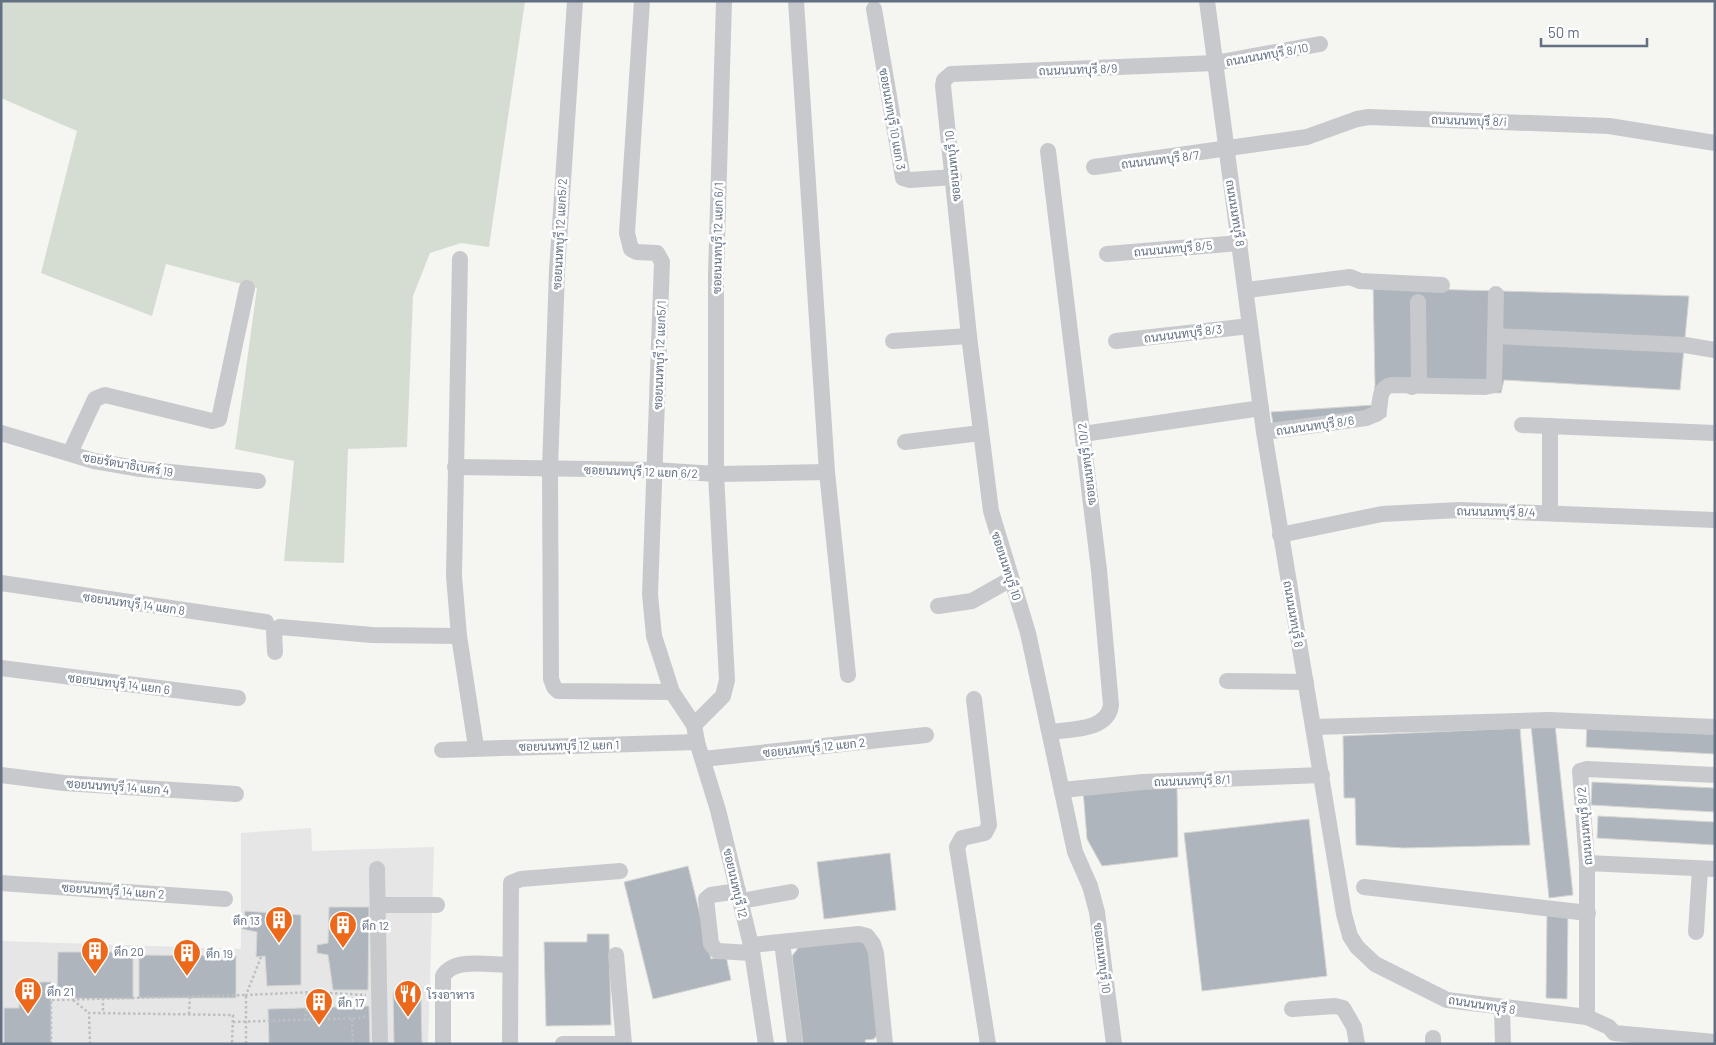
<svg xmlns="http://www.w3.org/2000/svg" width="1716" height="1045" font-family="Barlow,Sarabun,sans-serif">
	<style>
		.built { fill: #e5e6e5 }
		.green { fill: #d5ddd2 }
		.building { fill: #afb5bc; stroke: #d6d7d4 }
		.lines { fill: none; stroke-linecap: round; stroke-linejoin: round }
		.path { stroke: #bebfc2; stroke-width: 2.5; stroke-dasharray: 2.5 2.5; stroke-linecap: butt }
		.minor { stroke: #c7c9cd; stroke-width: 16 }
		.labels { text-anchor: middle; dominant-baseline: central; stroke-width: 5; stroke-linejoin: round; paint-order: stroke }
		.street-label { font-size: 12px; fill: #637084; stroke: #fff }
		.poi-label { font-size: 12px; fill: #637084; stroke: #fff; text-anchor: start }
	</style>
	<rect width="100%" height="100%" fill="#f5f5f1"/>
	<polygon class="built" points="311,828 312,851 434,847 428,1044 1,1044 1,941 241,949 241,833"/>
	<polygon class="green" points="1,1 525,1 489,247 461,243 430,253 413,296 407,447 348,449 344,563 284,561 294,461 235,449 257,288 166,264 152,316 41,273 77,131 1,98"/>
	<g class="building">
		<polygon points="1373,284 1425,289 1689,296 1680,390 1504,380 1501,393 1397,389 1391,391 1388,396 1386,417 1274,429 1271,412 1373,405 1375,385"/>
		<polygon points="1555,724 1573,895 1549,898 1531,726"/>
		<polygon points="1587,724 1715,731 1715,754 1586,747"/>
		<polygon points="1520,728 1530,845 1404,848 1356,845 1355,798 1344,798 1343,736"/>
		<polygon points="1592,782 1715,788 1715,812 1591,805"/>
		<polygon points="1177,787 1178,857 1102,866 1087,839 1083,790"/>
		<polygon points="1598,816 1715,822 1715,845 1597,838"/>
		<polygon points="1309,819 1327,976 1202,991 1184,833"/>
		<polygon points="890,853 896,910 824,919 817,862"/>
		<polygon points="688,866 711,959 726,956 731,980 653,999 624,882"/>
		<polygon points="329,907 369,907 368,990 333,990 328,955 317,953 317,945 328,943"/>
		<polygon points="245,911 301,915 301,985 267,986 265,956 256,957 257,932 242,929"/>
		<polygon points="1547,912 1568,913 1567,999 1546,998"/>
		<polygon points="587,934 609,934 611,1025 546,1026 544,942 587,942"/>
		<polygon points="860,939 869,944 881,1030 874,1039 865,1040 866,1044 803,1044 792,956 799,947"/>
		<polygon points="58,952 133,952 133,999 57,998"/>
		<polygon points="139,955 236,956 236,998 139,998"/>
		<polygon points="19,982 51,982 51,1044 4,1044 4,1008 19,1008"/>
		<polygon points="393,992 421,993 422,1044 394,1044"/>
		<polygon points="369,1006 370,1044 269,1044 268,1009"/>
	</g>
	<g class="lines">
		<g class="path">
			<polyline points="261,957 246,995 312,992 366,995"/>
			<polyline points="103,998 103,1013"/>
			<polyline points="73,1000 89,1013"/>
			<polyline points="189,1014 190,996"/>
			<polyline points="352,1019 353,1044"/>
			<polyline points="305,1021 307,993"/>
			<polyline points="233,1022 361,1018 365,1016"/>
			<polyline points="51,1044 51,1000 246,995 246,1044"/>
			<polyline points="90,1044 89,1013 233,1015 232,1044"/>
		</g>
		<g class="minor">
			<polyline points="575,1 557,271 550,468 551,679 554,687 558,691 672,692"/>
			<polyline points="642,1 627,233 631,249 637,252 657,253 662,262 650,594 654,636 672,692 694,725 697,742 718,810 751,945 766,1044"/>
			<polyline points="796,1 827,472 848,675"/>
			<polyline points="1207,1 1264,432 1344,914 1350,936 1357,947 1375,964 1447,1000 1587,1017 1609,1027 1614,1033 1715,1042"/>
			<polyline points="874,9 903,178 910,180 954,177"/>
			<path d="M1048,151L1099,570L1111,705C1108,731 1070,729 1050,732"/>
			<polyline points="1094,167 1307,137 1357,119 1369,117 1609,126 1715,143"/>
			<polyline points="1107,254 1240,243"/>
			<polyline points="460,259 454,576 459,636 476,747"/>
			<polyline points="1247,290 1350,277 1360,281 1442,285"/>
			<polyline points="1495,336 1685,345 1715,350"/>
			<polyline points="893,341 969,336"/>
			<polyline points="1116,341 1250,326"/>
			<polyline points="1412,387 1419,379 1418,302"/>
			<polyline points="1522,425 1715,433"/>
			<path d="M1264,432L1366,418L1378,413C1381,402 1378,388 1391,385L1485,387L1494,385L1496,294"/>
			<polyline points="1,433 94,461 141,469 258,481"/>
			<polyline points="1083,434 1261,408"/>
			<polyline points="905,442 981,433"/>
			<polyline points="70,453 95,399 105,395 212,421 219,419 247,288"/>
			<polyline points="455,467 654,470 716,474 827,472"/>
			<polyline points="1550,512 1550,426"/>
			<polyline points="1280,535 1382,514 1459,510 1715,520"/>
			<polyline points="1,583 266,622"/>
			<polyline points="938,606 972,601 1011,579"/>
			<polyline points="275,652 274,630 280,627 372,635 459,636"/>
			<polyline points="1,668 238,698"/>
			<polyline points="1227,681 1306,682"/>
			<polyline points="974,699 989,825 985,833 962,838 957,847 988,1044"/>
			<polyline points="694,725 723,696 727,680 716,474 716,275 724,1"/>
			<polyline points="1314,727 1549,720 1715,727"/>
			<polyline points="442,750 697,742"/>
			<polyline points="703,759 926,735"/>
			<polyline points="1,775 64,783 236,794"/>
			<polyline points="1062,790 1143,782 1322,775"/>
			<polyline points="1587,863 1715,869"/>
			<polyline points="377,869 380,1044"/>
			<polyline points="1,883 225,899"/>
			<polyline points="1364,887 1588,913"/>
			<polyline points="738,891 711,895 706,899 711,944 717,951 752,953"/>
			<polyline points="741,901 791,892"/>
			<polyline points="378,905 437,905"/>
			<polyline points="1696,932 1700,869"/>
			<polyline points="782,942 795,1044"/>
			<polyline points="751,945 859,934 867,936 873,944 876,953 885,1044"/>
			<polyline points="616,955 624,1044"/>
			<polyline points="1502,1008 1503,1044"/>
			<polyline points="1292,1009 1335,1006 1343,1008 1354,1027 1357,1044"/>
			<polyline points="1587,1017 1587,863 1580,771 1587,769 1715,775"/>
			<polyline points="1433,1038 1433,1044"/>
			<path d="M443,1044V976C454,957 490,965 509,965"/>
			<polyline points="510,1044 511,883 521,879 620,871"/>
			<polyline points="563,1044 617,1044"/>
			<polyline points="1114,1044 1097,912 1090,886 1075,852 1028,633 991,511 969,336 943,86 944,80 951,74 1215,63 1320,44"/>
		</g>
	</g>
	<defs>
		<symbol id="building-pin" viewBox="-11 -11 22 30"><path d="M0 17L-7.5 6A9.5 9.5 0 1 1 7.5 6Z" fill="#ec681b" stroke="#fff"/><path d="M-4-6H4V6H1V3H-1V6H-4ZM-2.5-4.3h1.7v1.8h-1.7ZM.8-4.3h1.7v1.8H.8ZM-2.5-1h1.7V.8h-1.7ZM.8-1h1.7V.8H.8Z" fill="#fff"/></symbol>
		<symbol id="restaurant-pin" viewBox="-11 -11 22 30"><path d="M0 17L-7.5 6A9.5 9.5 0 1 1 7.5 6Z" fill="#ec681b" stroke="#fff"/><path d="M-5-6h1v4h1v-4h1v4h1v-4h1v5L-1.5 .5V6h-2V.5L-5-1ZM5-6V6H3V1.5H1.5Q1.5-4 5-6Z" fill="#fff"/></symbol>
	</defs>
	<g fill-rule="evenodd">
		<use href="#building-pin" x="263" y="904" width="32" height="43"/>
		<use href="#building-pin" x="327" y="909" width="32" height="43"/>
		<use href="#building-pin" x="79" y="935" width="32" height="43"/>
		<use href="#building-pin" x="171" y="937" width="32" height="43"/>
		<use href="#building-pin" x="12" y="975" width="32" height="43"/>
		<use href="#restaurant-pin" x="392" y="978" width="32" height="43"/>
		<use href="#building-pin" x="303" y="986" width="32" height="43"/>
	</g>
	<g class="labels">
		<g class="street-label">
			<text transform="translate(1267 54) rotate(-10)">ถนนนนทบุรี 8/10</text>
			<text transform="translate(1078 69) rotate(-2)">ถนนนนทบุรี 8/9</text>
			<text transform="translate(893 119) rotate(80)">ซอยนนทบุรี 10 แยก 3</text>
			<text transform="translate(1469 120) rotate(2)">ถนนนนทบุรี 8/i</text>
			<text transform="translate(1160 159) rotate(-7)">ถนนนนทบุรี 8/7</text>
			<text transform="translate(952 166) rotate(-96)">ซอยนนทบุรี 10</text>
			<text transform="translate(1236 213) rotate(81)">ถนนนนทบุรี 8</text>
			<text transform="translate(559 234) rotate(-87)">ซอยนนทบุรี 12 แยก5/2</text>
			<text transform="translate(717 238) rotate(-89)">ซอยนนทบุรี 12 แยก 6/1</text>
			<text transform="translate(1173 248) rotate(-5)">ถนนนนทบุรี 8/5</text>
			<text transform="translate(1183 333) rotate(-7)">ถนนนนทบุรี 8/3</text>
			<text transform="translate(659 355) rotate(-88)">ซอยนนทบุรี 12 แยก5/1</text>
			<text transform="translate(1315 425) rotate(-8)">ถนนนนทบุรี 8/6</text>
			<text transform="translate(128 464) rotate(10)">ซอยรัตนาธิเบศร์ 19</text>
			<text transform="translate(1086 464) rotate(-97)">ซอยนนทบุรี 10/2</text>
			<text transform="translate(641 471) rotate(2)">ซอยนนทบุรี 12 แยก 6/2</text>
			<text transform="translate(1496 511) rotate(1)">ถนนนนทบุรี 8/4</text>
			<text transform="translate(1007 566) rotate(72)">ซอยนนทบุรี 10</text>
			<text transform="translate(134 603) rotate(8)">ซอยนนทบุรี 14 แยก 8</text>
			<text transform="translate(1294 614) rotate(80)">ถนนนนทบุรี 8</text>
			<text transform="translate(119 683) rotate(7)">ซอยนนทบุรี 14 แยก 6</text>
			<text transform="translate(569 745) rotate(-1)">ซอยนนทบุรี 12 แยก 1</text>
			<text transform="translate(814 747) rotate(-6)">ซอยนนทบุรี 12 แยก 2</text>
			<text transform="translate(1192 780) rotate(-2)">ถนนนนทบุรี 8/1</text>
			<text transform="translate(118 786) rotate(4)">ซอยนนทบุรี 14 แยก 4</text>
			<text transform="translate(1584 826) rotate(-95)">ถนนนนทบุรี 8/2</text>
			<text transform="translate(736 883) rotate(77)">ซอยนนทบุรี 12</text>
			<text transform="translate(113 890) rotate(4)">ซอยนนทบุรี 14 แยก 2</text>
			<text transform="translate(1103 958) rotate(83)">ซอยนนทบุรี 10</text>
			<text transform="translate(1482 1004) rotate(9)">ถนนนนทบุรี 8</text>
		</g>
		<g class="poi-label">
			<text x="260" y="920" text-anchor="end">ตึก 13</text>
			<text x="362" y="925">ตึก 12</text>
			<text x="114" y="951">ตึก 20</text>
			<text x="206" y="953">ตึก 19</text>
			<text x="47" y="991">ตึก 21</text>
			<text x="427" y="994">โรงอาหาร</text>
			<text x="338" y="1002">ตึก 17</text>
		</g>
	</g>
	<rect width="1716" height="1045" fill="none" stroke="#637084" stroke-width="5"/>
	<path d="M1541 38v8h106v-8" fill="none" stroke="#637084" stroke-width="2.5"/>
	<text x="1548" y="38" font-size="15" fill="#637084" stroke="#ffffff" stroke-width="4" paint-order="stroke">50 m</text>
</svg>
